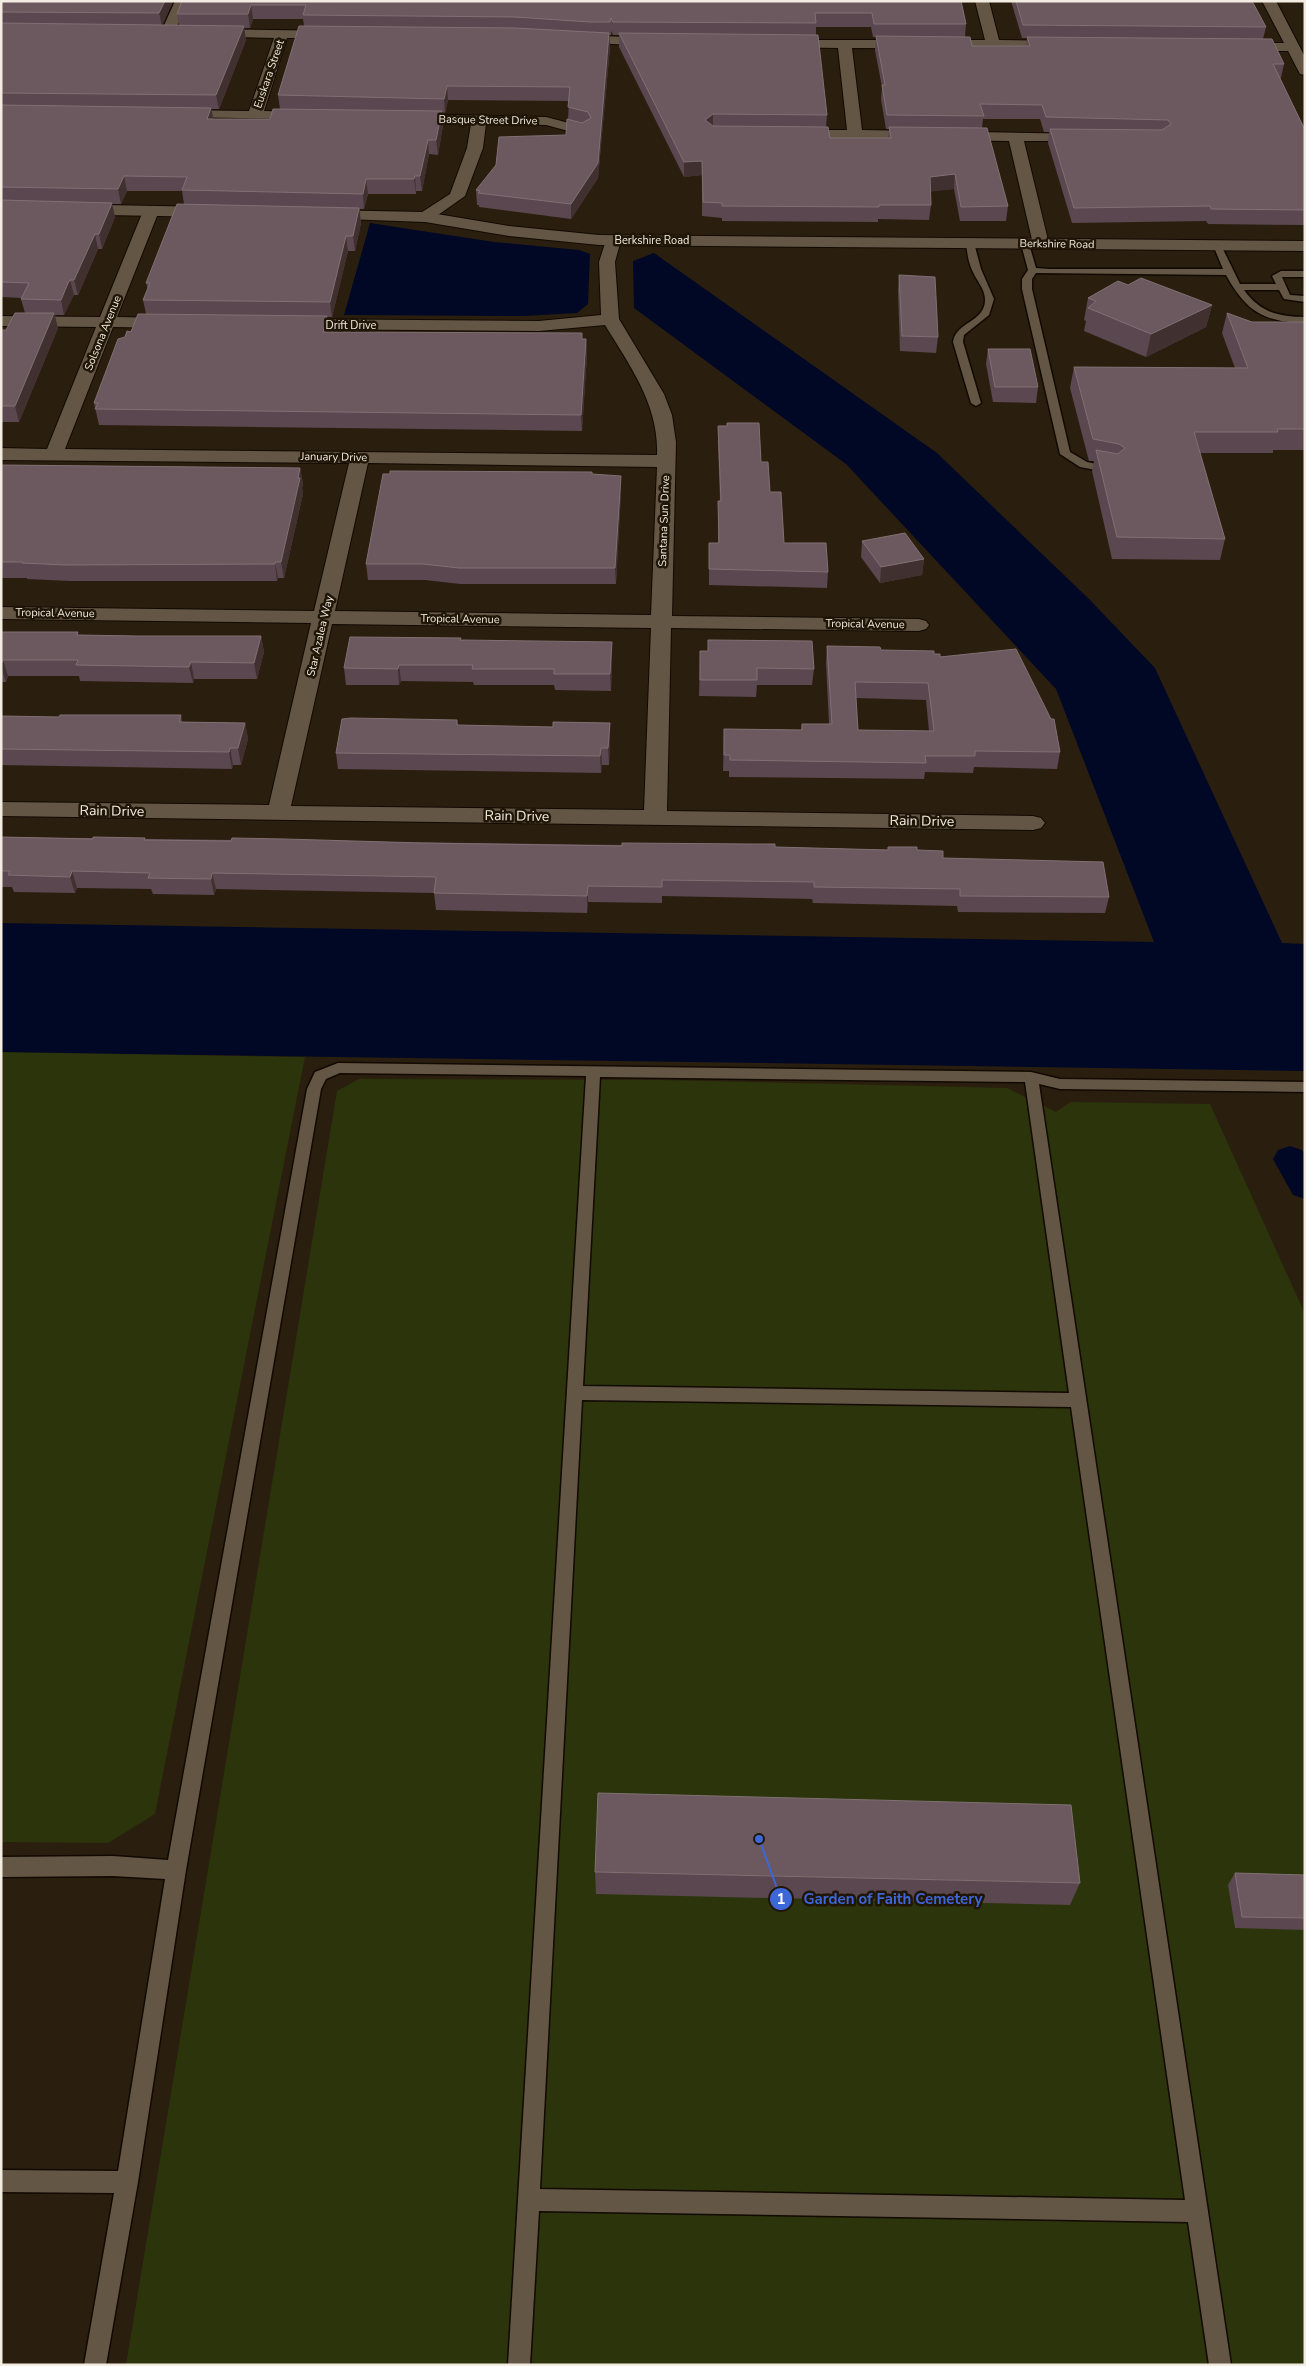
<svg xmlns="http://www.w3.org/2000/svg" width="1306" height="2366" font-family="'Nunito Sans',sans-serif">
	<style>
		.green { fill: #2b340b }
		.water { fill: #000826 }
		.lines { fill: none; stroke-linecap: round; stroke-linejoin: round }
		.canal { fill: #000826; fill-rule: evenodd }
		.service-casing { stroke: #120900; stroke-width: 3 }
		.minor-casing { stroke: #120900; stroke-width: 2 }
		.tertiary-casing { stroke: #120900; stroke-width: 2 }
		.service { fill: #635645; fill-rule: evenodd }
		.minor { fill: #635645; fill-rule: evenodd }
		.tertiary { fill: #635645; fill-rule: evenodd }
		.wall { fill: #5a474f; fill-rule: evenodd }
		.shaded-wall { fill: #40302f }
		.building { fill: #6b595f; stroke: #807073; fill-rule: evenodd }
		.labels { text-anchor: middle; dominant-baseline: central; stroke-width: 5; stroke-linejoin: round; paint-order: stroke }
		.far-street-label { font-size: 11px; fill: #f3ece1; stroke: #201607 }
		.street-label { font-size: 14px; fill: #f3ece1; stroke: #201607 }
		.leader { fill: none; stroke: #3d66d9; stroke-width: 2 }
		.callout-dot { fill: #3d66d9; stroke: #201607; stroke-width: 2 }
		.mark-label { font-size: 15px; text-anchor: middle; font-weight: bold; fill: #fff }
		.callout-label { font-size: 15px; text-anchor: middle; font-weight: bold; fill: #3d66d9; stroke: #201607; stroke-width: 5; stroke-linejoin: round; paint-order: stroke }
	</style>
	<rect width="100%" height="100%" fill="#2a1f0f"/>
	<g class="green">
		<polygon points="1,1052 305,1057 155,1814 108,1843 1,1842"/>
		<polygon points="359,1079 662,1080 1007,1088 1056,1112 1070,1102 1210,1104 1305,1314 1305,2365 126,2365 337,1091"/>
	</g>
	<g class="water">
		<polygon points="370,223 494,242 579,250 590,254 588,304 577,313 524,316 344,315"/>
		<polygon points="654,253 937,453 1089,599 1155,668 1282,943 1305,944 1305,1071 1,1052 1,923 1154,942 1056,689 846,464 634,308 633,261"/>
	</g>
	<g class="lines">
		<polygon class="canal" points="1290,1146 1302,1150 1305,1155 1305,1199 1293,1195 1273,1159 1278,1150"/>
		<defs>
			<g id="service">
				<path d="M970,240L974,243L981,269L994,299L989,315L964,335L963,342L981,403L976,406L971,403L953,342C956,322 984,322 985,301C986,290 976,280 972,270C968,261 967,252 966,243Z"/>
				<path d="M1025,241L1029,244L1036,268L1050,269H1223L1213,245L1220,243L1240,284H1276L1272,276L1281,271H1305V277H1282L1290,295L1305,296V302L1284,299L1279,290H1244C1260,312 1278,317 1305,317V323C1263,322 1246,311 1226,275L1036,273L1032,279V289L1070,452L1087,462L1116,468L1117,470L1112,473L1080,467L1060,454L1022,289V279L1028,270L1021,244Z"/>
				<path d="M338,1063L1031,1072L1060,1079L1305,1082V1092L1060,1089L1039,1084L1231,2365H1209L1188,2222L539,2211L530,2365H508L586,1076L340,1073L326,1079L321,1089L186,1870L138,2182L106,2365H84L114,2193L1,2192V2170L118,2171L165,1879L113,1876L1,1877V1857L113,1856L168,1860L307,1089L315,1072ZM600,1077L1025,1082L1069,1393L583,1386ZM582,1400L1071,1407L1185,2200L540,2189Z"/>
			</g>
			<g id="minor">
				<polygon points="175,1 189,1 173,35 163,35 161,32"/>
				<polygon points="975,1 989,1 999,40 1064,41 1071,45 1064,49 852,48 862,130 1091,134 1093,137 1086,141 1024,141 1049,244 1047,247 1035,247 1033,244 1009,141 792,138 785,134 792,130 847,130 838,48 782,47 777,46 775,43 777,40 985,40"/>
				<polygon points="1262,1 1276,1 1305,57 1305,75 1300,74 1288,51 1239,51 1232,47 1239,43 1284,43"/>
				<polygon points="207,29 339,31 341,34 334,38 287,38 264,111 308,112 313,113 315,116 313,119 171,117 169,114 176,110 249,111 274,38 202,36 200,33 202,30"/>
				<polygon points="572,35 656,38 663,42 656,46 567,42 565,39"/>
				<polygon points="406,114 546,117 588,128 590,131 583,135 546,125 486,124 483,148 465,196 431,220 419,220 417,217 419,214 450,194 467,148 471,124 401,121 399,118"/>
				<path d="M151,206L157,208L159,211L117,317L172,318L178,319L181,323L178,327L172,328L113,327L65,449L657,455C659,405 630,366 605,325L539,331L290,329L284,328L281,324L284,320L290,319L539,321L601,315L599,262L607,237H619L621,240L615,262L619,319L664,394L672,415L676,442L672,616L919,619L926,621L929,625L926,629L919,631L671,628L667,811L1033,816L1041,818L1045,823L1041,828L1033,830L1,816V802L269,805L311,623L1,619V607L314,611L349,463L1,460V448L47,449L96,327L1,326V316L100,317L143,211L145,208ZM368,463L657,467L651,615L335,611ZM332,624L651,628L644,810L291,806Z"/>
			</g>
			<g id="tertiary">
				<polygon points="1,203 210,207 216,209 218,212 216,215 210,217 1,213"/>
				<polygon points="323,210 425,212 509,226 599,235 1305,241 1305,251 599,245 509,236 425,222 317,218 315,215 317,212"/>
			</g>
		</defs>
		<use href="#service" class="service-casing"/>
		<use href="#minor" class="minor-casing"/>
		<use href="#tertiary" class="tertiary-casing"/>
		<use href="#service" class="service"/>
		<use href="#minor" class="minor"/>
		<use href="#tertiary" class="tertiary"/>
	</g>
	<g class="wall">
		<path d="M1,1H173L162,25H179L177,14L182,1H961L966,24L965,37L972,46H1026L1027,38H1022L1011,1H1252L1266,27L1263,39L1284,64L1281,78H1280L1305,130V225L1208,224L1206,221L1072,223L1048,143L1049,132H1044L1040,119H983L982,128L1008,206L1006,221H960L954,189L930,191L931,205L929,220L878,219V222L722,221V218L702,216V175L684,177L619,47V35H613L611,31V35H609L610,47L598,178L571,219L479,207V205H477L476,190L566,135L568,119L569,101L448,100L445,113H442L443,125L438,155L429,154L422,191H416V194H368L364,209H360L361,223L355,251H348L332,317H327L329,332L586,339L587,354L582,431L99,425L94,403L125,337L146,314L143,300L148,290L146,283L184,204L182,191H127L121,204H112L115,217L102,249H98L78,295H74L72,298L64,315H55L58,328L19,422H2L1,424V330H6L25,313L21,299L22,298L1,297ZM253,19H303L304,26L278,95L280,109L270,119H213L211,109H219L246,40L244,28H250ZM816,27H871L873,37H876L875,50L882,87L881,99L886,129H889L888,138H830L826,127L827,115L816,35Z"/>
		<polygon points="899,275 938,337 936,353 900,351 898,291"/>
		<polygon points="1128,285 1212,305 1206,327 1146,357 1084,331 1086,321 1084,320 1088,298"/>
		<polygon points="1227,313 1252,322 1305,322 1305,450 1273,450 1273,453 1200,453 1225,539 1220,560 1112,559 1092,471 1094,461 1089,461 1070,388 1074,367 1235,368 1222,333"/>
		<polygon points="988,349 1038,387 1036,403 993,402 986,364"/>
		<polygon points="718,426 761,462 784,543 828,572 827,588 709,585 709,543 718,543 718,501 720,501 718,441"/>
		<polygon points="1,465 300,468 303,484 302,488 303,494 284,578 278,578 277,581 70,581 27,579 27,578 1,578"/>
		<polygon points="592,474 621,492 616,584 460,584 425,580 368,580 366,564"/>
		<polygon points="862,541 924,559 922,575 880,583 861,557"/>
		<polygon points="1,632 78,632 78,635 137,636 261,636 264,652 257,679 194,679 193,683 80,681 79,676 8,676 6,682 1,682"/>
		<polygon points="461,640 612,658 611,691 555,690 554,685 474,685 473,682 401,681 399,685 346,685 344,668"/>
		<path d="M827,646L934,654L940,657L1060,752L1057,769L974,767L973,773L925,772L924,779L729,777V771H723L724,729L801,730L802,724H829L826,663ZM856,698L926,700L929,731L858,730Z"/>
		<polygon points="700,651 814,669 812,685 757,685 756,697 699,696"/>
		<polygon points="181,715 182,722 245,723 248,739 241,765 233,765 232,769 1,765 1,716 59,717"/>
		<polygon points="457,720 458,726 553,727 610,723 610,740 609,765 602,765 601,773 338,769 336,753"/>
		<polygon points="1,837 775,847 888,850 888,847 917,850 943,858 1109,897 1105,913 958,912 957,906 813,903 812,899 662,896 662,903 588,902 587,913 436,910 434,893 216,889 214,895 153,894 151,889 77,888 75,893 14,892 12,887 1,887"/>
		<polygon points="595,1872 1080,1883 1070,1905 596,1894"/>
		<polygon points="1235,1873 1305,1875 1305,1930 1235,1928 1228,1885"/>
	</g>
	<g class="shaded-wall">
		<polygon points="165,1 173,1 162,26 159,13"/>
		<polygon points="251,5 253,19 250,28 248,14"/>
		<polygon points="244,26 246,40 219,109 216,95"/>
		<polygon points="609,33 610,47 598,178 571,219 571,204 598,163"/>
		<polygon points="447,86 448,100 445,113 444,99"/>
		<polygon points="211,108 214,122 207,119"/>
		<polygon points="442,111 443,125 438,155 436,140"/>
		<polygon points="713,114 713,128 705,120"/>
		<polygon points="428,140 429,154 422,191 420,176"/>
		<polygon points="702,161 702,175 684,177 684,162"/>
		<polygon points="955,174 954,189 928,192 930,177"/>
		<polygon points="124,176 127,191 121,204 118,189"/>
		<polygon points="415,176 416,191 416,194 414,179"/>
		<polygon points="366,179 368,194 364,209 363,194"/>
		<polygon points="112,203 115,217 102,249 99,234"/>
		<polygon points="359,208 361,223 355,251 353,236"/>
		<polygon points="95,234 98,249 78,295 74,280"/>
		<polygon points="346,236 348,251 332,317 330,302"/>
		<polygon points="70,280 74,295 64,315 61,300"/>
		<polygon points="1212,305 1206,327 1146,357 1151,334"/>
		<polygon points="54,313 58,328 19,422 15,406"/>
		<polygon points="327,316 329,331 325,347 323,332"/>
		<polygon points="586,339 587,354 582,431 581,415"/>
		<polygon points="300,468 303,484 302,488 303,494 284,578 281,562"/>
		<polygon points="621,476 621,492 616,584 615,568"/>
		<polygon points="924,559 922,575 880,583 881,567"/>
		<polygon points="275,562 278,578 277,581 275,564"/>
		<polygon points="261,636 264,652 257,679 254,663"/>
		<polygon points="612,642 612,658 611,691 610,674"/>
		<polygon points="3,660 8,676 6,682 1,667"/>
		<polygon points="191,662 194,679 193,683 189,667"/>
		<polygon points="399,665 401,681 399,685 398,669"/>
		<polygon points="245,723 248,739 241,765 238,748"/>
		<polygon points="610,723 610,740 609,765 608,748"/>
		<polygon points="230,748 233,765 232,769 229,752"/>
		<polygon points="601,748 602,765 601,773 600,756"/>
		<polygon points="72,871 77,888 75,893 70,877"/>
		<polygon points="212,873 216,889 214,895 211,879"/>
		<polygon points="588,886 588,902 587,913 587,896"/>
	</g>
	<g class="building">
		<polygon points="1,1 165,1 159,13 1,12"/>
		<polygon points="182,1 961,1 966,24 874,24 872,13 815,13 816,23 613,22 611,18 610,22 590,22 515,17 303,15 306,5 251,5 248,14 177,14"/>
		<polygon points="1016,1 1252,1 1266,27 1023,25"/>
		<polygon points="1,23 244,26 216,95 1,93"/>
		<polygon points="299,26 515,28 609,33 598,163 571,204 478,193 480,191 476,190 496,165 499,137 566,135 567,119 582,123 591,118 588,112 568,107 570,87 447,86 444,99 278,95"/>
		<polygon points="619,33 818,35 827,115 713,114 705,120 713,126 828,127 830,138 891,138 889,127 987,128 1008,206 961,207 955,174 930,177 931,205 879,205 879,207 722,206 722,203 703,202 702,161 684,162"/>
		<polygon points="876,36 970,37 972,46 1030,46 1027,37 1272,39 1284,64 1273,64 1305,130 1305,210 1211,209 1210,206 1074,208 1050,129 1162,130 1171,124 1168,120 1046,117 1042,105 980,104 984,116 887,115 882,85 885,85"/>
		<polygon points="1,105 211,108 207,119 270,119 273,109 442,111 436,140 428,140 420,176 415,176 414,179 366,179 363,194 182,190 187,177 124,176 118,189 1,187"/>
		<polygon points="1,200 112,203 99,234 95,234 74,280 70,280 68,283 61,300 21,299 29,283 1,282"/>
		<polygon points="177,204 359,208 353,236 346,236 330,302 143,300 150,283 146,283"/>
		<polygon points="899,275 935,277 938,337 902,336"/>
		<polygon points="1141,278 1212,305 1151,334 1088,308 1096,301 1088,298 1118,281 1128,285"/>
		<polygon points="15,313 54,313 15,406 1,406 1,330 6,330"/>
		<polygon points="1227,313 1252,322 1305,322 1305,429 1277,429 1278,432 1194,432 1225,539 1117,537 1096,450 1118,454 1125,448 1119,444 1093,439 1074,367 1248,368"/>
		<polygon points="138,314 327,316 323,332 582,333 582,339 586,339 581,415 95,409 98,403 94,403 118,339 125,337 127,331 131,332"/>
		<polygon points="988,349 1030,349 1038,387 995,387"/>
		<polygon points="727,423 759,423 761,462 768,462 770,492 781,492 784,543 826,543 828,572 709,569 709,543 719,543 718,501 721,501 718,426 727,426"/>
		<polygon points="1,465 300,468 298,478 300,478 281,562 275,562 275,564 66,565 22,563 23,562 1,562"/>
		<polygon points="390,471 592,472 592,474 621,476 615,568 459,568 423,564 366,564 383,474 390,474"/>
		<polygon points="905,533 924,559 881,567 862,541"/>
		<polygon points="1,632 78,632 77,635 137,636 261,636 254,663 191,662 189,667 76,665 78,660 3,660 1,664"/>
		<polygon points="350,637 461,638 460,640 612,642 610,674 554,674 554,669 472,669 473,665 399,665 398,669 344,668"/>
		<polygon points="708,640 812,641 814,669 757,668 757,680 700,680 700,651 708,651"/>
		<path d="M827,646L880,647L881,650L934,651V654H940V657L1016,649L1051,719H1054L1060,752L975,751V756H925L926,763L730,760V755H724V729L802,730V724H832ZM855,682L928,683L934,731L858,730Z"/>
		<polygon points="60,715 181,715 179,722 245,723 238,748 230,748 229,752 1,749 1,716 59,717"/>
		<polygon points="351,718 457,720 457,725 553,727 553,722 610,723 608,748 601,748 600,756 336,753 342,719"/>
		<polygon points="1,837 93,839 93,837 145,838 144,840 231,841 232,838 285,839 422,843 622,846 622,843 749,844 775,844 775,847 888,850 888,847 917,847 917,850 943,851 943,858 1103,862 1109,897 960,896 960,889 814,887 814,882 662,880 662,887 588,886 587,896 434,893 436,877 212,873 211,879 148,878 150,873 72,871 70,877 8,875 10,871 1,871"/>
		<polygon points="598,1793 1071,1805 1080,1883 595,1872"/>
		<polygon points="1235,1873 1305,1875 1305,1918 1242,1917"/>
	</g>
	<g class="labels">
		<g class="far-street-label">
			<text transform="translate(269 74) rotate(-71)">Euskara Street</text>
			<text transform="translate(488 120) rotate(1)">Basque Street Drive</text>
			<text x="652" y="240">Berkshire Road</text>
			<text transform="translate(1057 244) rotate(1)">Berkshire Road</text>
			<text x="351" y="325">Drift Drive</text>
			<text transform="translate(103 333) rotate(-68)">Solsona Avenue</text>
			<text transform="translate(334 457) rotate(1)">January Drive</text>
			<text transform="translate(664 521) rotate(-88)">Santana Sun Drive</text>
			<text transform="translate(55 613) rotate(1)">Tropical Avenue</text>
			<text transform="translate(460 619) rotate(1)">Tropical Avenue</text>
			<text transform="translate(865 624) rotate(1)">Tropical Avenue</text>
			<text transform="translate(320 636) rotate(-77)">Star Azalea Way</text>
		</g>
		<g class="street-label">
			<text transform="translate(112 811) rotate(1)">Rain Drive</text>
			<text transform="translate(517 816) rotate(1)">Rain Drive</text>
			<text transform="translate(922 821) rotate(1)">Rain Drive</text>
		</g>
	</g>
	<path class="leader" d="M759 1839L781 1899"/>
	<g class="callout-dot">
		<circle cx="759" cy="1839" r="5"/>
		<circle cx="781" cy="1899" r="12"/>
	</g>
	<g class="mark-label">
		<text x="781" y="1904">1</text>
	</g>
	<g class="callout-label">
		<text x="893" y="1904">Garden of Faith Cemetery</text>
	</g>
	<rect width="1306" height="2366" fill="none" stroke="#f3ece1" stroke-width="5"/>
</svg>
